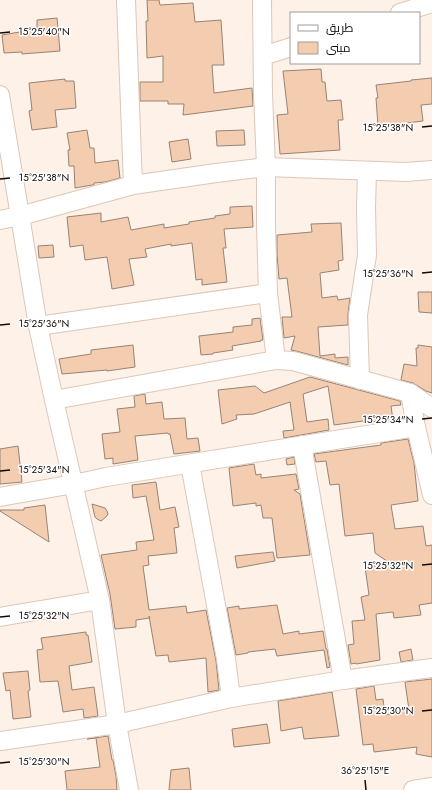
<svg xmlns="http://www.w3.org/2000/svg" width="432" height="790" font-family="Jost,Cairo,sans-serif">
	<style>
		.building { fill: #f4ccaf; stroke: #978476 }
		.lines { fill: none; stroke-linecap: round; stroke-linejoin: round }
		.minor-casing { stroke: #dcc7b8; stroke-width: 20 }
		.minor { stroke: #fff; stroke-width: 18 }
		.ticks { fill: none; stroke: #110a06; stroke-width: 1.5 }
		.ticks-label { font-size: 10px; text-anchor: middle; fill: #110a06; stroke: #fff; stroke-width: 3; stroke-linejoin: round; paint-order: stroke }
	</style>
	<rect width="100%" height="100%" fill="#fef1e8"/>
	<g class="building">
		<polygon points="147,0 159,0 160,5 193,3 195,22 221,20 224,65 212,65 214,93 252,88 253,106 183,115 184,104 168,104 168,101 140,101 140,82 163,82 163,56 147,58 146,21 148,21"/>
		<polygon points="57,18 60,51 22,54 22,52 4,53 2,35 37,29 37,20"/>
		<polygon points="321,69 322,82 325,82 327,101 341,100 343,120 338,120 340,150 280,154 277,115 288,114 283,71"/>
		<polygon points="432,78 432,104 421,105 423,121 382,126 382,125 378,126 376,98 378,98 376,85 411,81 411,80"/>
		<polygon points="65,79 65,81 74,81 76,108 55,110 57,127 32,130 29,111 32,110 29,83"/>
		<polygon points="87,130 90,148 94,148 95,163 118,160 120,178 105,182 94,183 94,185 92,185 75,188 74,166 69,166 68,150 70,150 67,133"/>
		<polygon points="244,130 245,145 217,146 216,131"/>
		<polygon points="188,139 191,159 172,162 169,142"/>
		<polygon points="252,206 253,227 224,229 226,248 223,248 227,282 202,285 202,279 196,280 192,243 171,246 171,244 145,249 147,257 129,259 134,285 112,289 107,257 85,260 83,245 70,247 67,217 101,213 101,222 128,217 131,230 164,224 164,228 189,224 189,222 215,218 215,216 230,214 230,207"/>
		<polygon points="341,223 343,260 338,261 339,270 320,273 322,298 337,296 338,300 350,298 348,314 348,325 318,327 320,356 335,354 335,358 348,357 348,365 296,351 291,350 295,336 284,338 282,317 292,317 287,278 279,279 277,254 277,235 312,232 311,224"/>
		<polygon points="53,245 54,257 39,258 38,246"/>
		<polygon points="418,292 432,292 432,313 419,312"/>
		<polygon points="260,318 263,340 261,340 261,341 232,346 233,350 213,353 213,354 201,355 199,336 233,332 233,327 252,325 252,319"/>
		<polygon points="133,345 135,367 107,371 107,370 62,374 59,359 91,354 91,350"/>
		<polygon points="418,345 432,347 432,393 426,391 413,383 401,380 404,364 417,366 416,348 418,348"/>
		<polygon points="310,377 400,401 401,405 391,406 393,420 378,422 378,421 364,423 363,421 334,425 328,386 303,394 307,422 328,419 329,430 284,438 283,431 294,430 290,402 254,414 236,415 237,419 222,424 218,390 255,386 264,393"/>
		<polygon points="145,394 146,404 162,402 164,419 185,418 187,439 198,438 200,451 174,454 170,434 168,434 168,433 135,436 138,460 113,464 113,458 105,459 102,434 120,432 117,409 135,407 134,396"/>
		<polygon points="408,439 414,463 418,501 391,505 395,529 423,526 426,546 432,545 432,603 419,605 421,615 394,618 393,612 376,614 380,660 356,664 356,663 351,664 348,645 354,644 352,621 365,620 361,597 369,595 365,567 391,564 375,553 373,533 345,536 339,484 330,485 326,461 316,462 314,454 381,445 381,443"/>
		<polygon points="18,446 22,482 0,484 0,449"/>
		<polygon points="294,457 295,464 287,465 286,459"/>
		<polygon points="254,464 256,475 261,474 261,478 296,474 299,489 294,490 300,494 310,555 277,558 272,518 263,518 261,505 256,506 256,503 233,506 229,468"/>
		<polygon points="156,482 160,510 175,507 179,527 174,528 177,553 148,556 149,565 143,566 149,610 186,606 187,613 206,610 216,661 219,690 208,692 206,658 169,662 168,655 156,656 149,616 150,618 136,620 136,627 115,629 110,594 101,555 137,550 136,542 154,540 146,496 133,498 132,485"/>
		<polygon points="92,504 105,508 107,511 108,514 106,517 101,521 97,519 95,517"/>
		<polygon points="45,505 49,542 0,511 0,510 24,510 24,508"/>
		<polygon points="273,552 275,561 237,568 235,556"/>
		<polygon points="277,605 283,634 299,631 299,634 323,631 326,649 327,649 330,667 327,668 324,650 277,656 275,649 248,652 248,653 236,655 227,608 239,606 239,609"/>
		<polygon points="86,632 86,635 88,635 92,662 69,666 72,690 94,687 98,716 84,718 83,709 63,712 58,681 40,682 37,650 43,649 41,638"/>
		<polygon points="411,649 413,660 401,662 399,652"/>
		<polygon points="28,671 30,690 28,691 31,717 13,719 10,690 6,691 3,673"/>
		<polygon points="432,679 432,757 416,754 417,747 374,752 373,744 363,745 356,689 374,686 376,700 383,699 385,715 409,710 405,682"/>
		<polygon points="332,692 339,736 304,739 302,727 281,731 278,701"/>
		<polygon points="267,724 270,743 234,747 232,729"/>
		<polygon points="108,736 112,760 113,760 116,776 117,790 67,790 65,771 100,767 96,738 87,739"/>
		<polygon points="189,768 191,790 169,790 171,770"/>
	</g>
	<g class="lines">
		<defs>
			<g id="minor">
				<polyline points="126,0 133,185"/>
				<polyline points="262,0 263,94 266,167 266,226 268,293 276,360 293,361 410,393"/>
				<polyline points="400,13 432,3"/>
				<polyline points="263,56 291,47"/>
				<polyline points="0,95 20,216 38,326 54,400 100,600 117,724 129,790"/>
				<polyline points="0,220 20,216 133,185 216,173 266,167 406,172 432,170"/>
				<polyline points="38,326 268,293"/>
				<polyline points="360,380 358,315 367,255 366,208 367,171"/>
				<polyline points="54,400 276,360"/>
				<polyline points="432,408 410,393 416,427 432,495"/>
				<polyline points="302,445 343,680"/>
				<polyline points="190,464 226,659 231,698"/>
				<polyline points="0,497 74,484 106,477 416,427"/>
				<polyline points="0,617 100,600"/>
				<polyline points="0,741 117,724 231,698 343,680 432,668"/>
				<polyline points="413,790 432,787"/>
			</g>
		</defs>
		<use href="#minor" class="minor-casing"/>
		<use href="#minor" class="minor"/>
	</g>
	<path class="ticks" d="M0,33L10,32M422,127L432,126M0,179L10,178M422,273L432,272M0,325L10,324M422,419L432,418M0,471L10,470M422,565L432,564M0,617L10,616M422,711L432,710M0,763L10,762M365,780L366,790"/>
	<g class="ticks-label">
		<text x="44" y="35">15°25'40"N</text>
		<text x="388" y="131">15°25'38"N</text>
		<text x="44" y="181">15°25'38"N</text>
		<text x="388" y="277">15°25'36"N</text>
		<text x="44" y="327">15°25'36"N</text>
		<text x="388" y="423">15°25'34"N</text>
		<text x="44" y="473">15°25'34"N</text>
		<text x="388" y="569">15°25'32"N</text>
		<text x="44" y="619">15°25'32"N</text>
		<text x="388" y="714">15°25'30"N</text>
		<text x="44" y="765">15°25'30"N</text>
		<text x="365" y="774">36°25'15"E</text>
	</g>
	<rect x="290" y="12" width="130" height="52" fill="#ffffff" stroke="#a09d9b"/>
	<rect x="298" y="25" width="20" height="6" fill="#ffffff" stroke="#a09d9b"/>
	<text x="326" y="32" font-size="12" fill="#110a06">طريق</text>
	<rect x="298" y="42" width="20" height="12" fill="#f4ccaf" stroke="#a09d9b"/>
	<text x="326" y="52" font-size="12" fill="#110a06">مبنى</text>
</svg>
